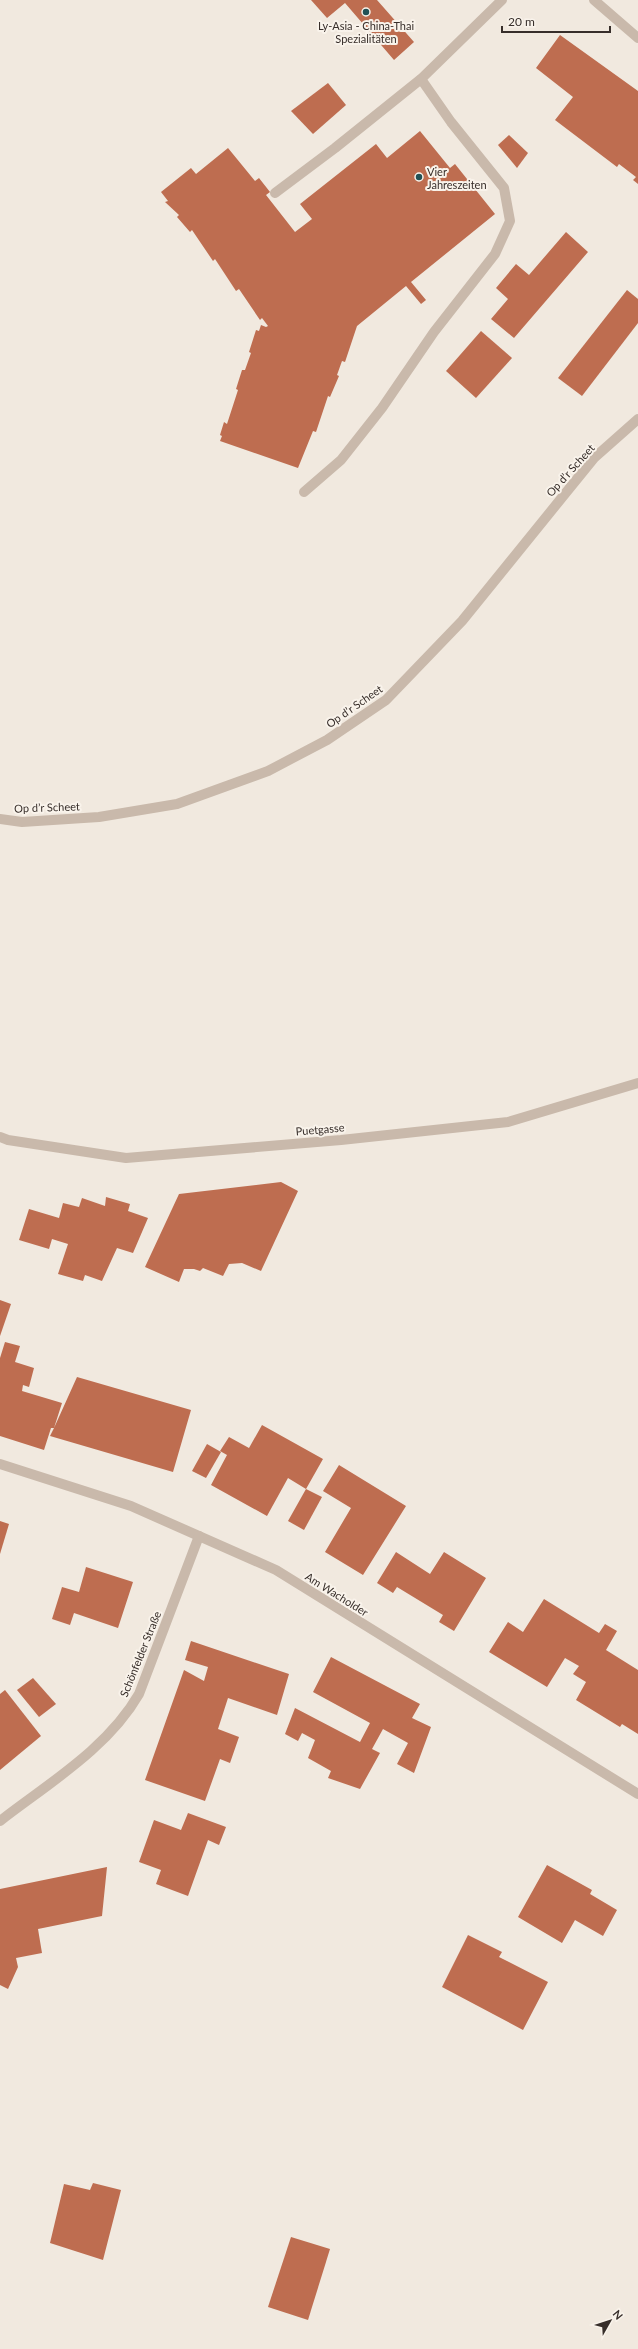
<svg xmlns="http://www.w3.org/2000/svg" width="638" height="2349" font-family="Lato,sans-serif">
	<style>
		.building { fill: #be6d50 }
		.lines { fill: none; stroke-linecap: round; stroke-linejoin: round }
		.service { stroke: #c9b9ab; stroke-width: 10 }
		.minor { stroke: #c9b9ab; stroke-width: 10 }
		.tertiary { stroke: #c9b9ab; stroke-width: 10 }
		.poi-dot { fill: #225156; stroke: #f9f3eb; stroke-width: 1.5 }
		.labels { text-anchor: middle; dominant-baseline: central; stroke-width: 4; stroke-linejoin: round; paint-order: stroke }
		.poi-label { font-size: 11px; fill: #372e2a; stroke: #f9f3eb }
		.street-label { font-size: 11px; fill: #372e2a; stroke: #f9f3eb }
	</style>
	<rect width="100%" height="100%" fill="#f1e9df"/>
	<g class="building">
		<polygon points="311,0 377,0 414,42 394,60 345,3 327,18"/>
		<polygon points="560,35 638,91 638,184 633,180 636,177 619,164 617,167 555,120 573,97 536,68"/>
		<polygon points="328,83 346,105 313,134 291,111"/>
		<polygon points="420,131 450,168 455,164 495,214 411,282 426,300 421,304 406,286 357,326 345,362 342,361 337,375 339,376 330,397 328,396 316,432 313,431 298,468 220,441 222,436 220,435 224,422 227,424 238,390 236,389 242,370 245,370 251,353 249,352 256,330 259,331 261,325 266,327 268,326 262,318 260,320 239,289 236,291 215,259 213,261 192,230 190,232 177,217 179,215 165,202 168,201 161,192 191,168 196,174 228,148 255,181 259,178 270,192 266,195 295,232 312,219 300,204 376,144 387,158"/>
		<polygon points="509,135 528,153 517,168 498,145"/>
		<polygon points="566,232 588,252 514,338 491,319 508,299 496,288 516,264 529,275"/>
		<polygon points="627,290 638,299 638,323 582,396 558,378"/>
		<polygon points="481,331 512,358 476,398 446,371"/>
		<polygon points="281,1182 298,1191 261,1271 242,1263 229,1264 223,1276 203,1268 200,1271 194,1269 184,1269 179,1282 145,1267 179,1194"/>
		<polygon points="106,1197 130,1204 128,1211 148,1218 133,1253 117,1248 102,1281 85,1275 83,1281 58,1274 68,1244 52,1239 49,1249 19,1240 29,1209 59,1218 63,1203 79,1207 82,1198 105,1206"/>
		<polygon points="0,1300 11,1304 0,1336"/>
		<polygon points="5,1342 20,1346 15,1362 34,1368 29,1387 23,1385 22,1391 62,1403 54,1428 77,1377 191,1410 173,1472 50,1436 54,1428 51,1428 44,1450 0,1436 0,1358"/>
		<polygon points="262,1425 323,1459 306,1489 288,1478 267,1516 211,1485 227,1455 220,1451 229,1437 249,1448"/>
		<polygon points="207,1444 221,1452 206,1478 192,1471"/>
		<polygon points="339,1465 406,1506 363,1575 325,1552 351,1508 323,1491"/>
		<polygon points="306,1489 322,1497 304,1530 288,1521"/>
		<polygon points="0,1521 9,1524 0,1554"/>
		<polygon points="396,1552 430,1574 444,1552 486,1578 454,1631 439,1622 443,1615 397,1587 393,1593 377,1583"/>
		<polygon points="86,1567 133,1582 118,1628 74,1613 70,1625 52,1619 62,1587 79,1592"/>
		<polygon points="544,1599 599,1633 605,1624 617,1631 606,1650 638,1670 638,1734 622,1724 620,1727 576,1700 586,1682 573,1674 579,1666 565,1658 547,1687 489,1652 508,1622 523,1632"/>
		<polygon points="191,1641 289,1674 277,1715 228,1698 218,1729 239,1737 230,1763 220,1759 205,1801 145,1780 184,1670 204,1681 208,1667 185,1660"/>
		<polygon points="331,1657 420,1704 412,1718 431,1727 414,1773 397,1764 408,1743 383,1729 372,1749 380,1753 360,1789 328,1778 331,1771 308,1758 315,1740 302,1733 298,1741 285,1734 295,1708 360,1742 370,1723 313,1692"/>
		<polygon points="33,1678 56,1704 39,1717 17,1690"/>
		<polygon points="5,1690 41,1736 0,1770 0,1694"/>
		<polygon points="188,1813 226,1827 219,1845 208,1840 188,1896 156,1884 161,1870 139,1862 154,1820 181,1830"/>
		<polygon points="547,1865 592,1890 590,1894 617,1910 603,1936 575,1920 562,1943 518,1917"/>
		<polygon points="107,1867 102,1916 38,1929 42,1953 16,1958 18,1967 8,1989 0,1985 0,1889"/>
		<polygon points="468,1935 502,1952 499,1957 548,1982 523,2030 442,1987"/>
		<polygon points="93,2183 121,2190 103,2260 50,2243 64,2184 90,2190"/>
		<polygon points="291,2237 330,2249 308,2320 268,2307"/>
	</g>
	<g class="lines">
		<g class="service">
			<polyline points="275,193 335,148 421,79 502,0"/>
			<polyline points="304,492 341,460 382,408 434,332 495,254 510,221 504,188 451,122 421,79"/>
		</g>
		<g class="minor">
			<polyline points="0,1137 8,1140 126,1158 341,1140 508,1122 638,1083"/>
			<polyline points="0,1464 131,1506 276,1570 638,1794"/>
			<path d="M0,1821C49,1783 108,1748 139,1694L199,1536"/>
		</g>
		<g class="tertiary">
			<polyline points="594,0 638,38"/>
			<polyline points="0,819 22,822 99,817 177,804 268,771 327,740 386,700 462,621 594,458 638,419"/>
		</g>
	</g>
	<g class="poi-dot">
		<circle cx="366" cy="12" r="4"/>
		<circle cx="419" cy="177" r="4"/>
	</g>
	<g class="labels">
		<g class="poi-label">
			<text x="366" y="25">Ly-Asia - China-Thai<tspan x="366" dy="13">Spezialitäten</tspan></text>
			<text x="427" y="171" text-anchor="start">Vier<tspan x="427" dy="13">Jahreszeiten</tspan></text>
		</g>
		<g class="street-label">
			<text transform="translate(570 470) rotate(-48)">Op d’r Scheet</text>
			<text transform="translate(354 706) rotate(-35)">Op d’r Scheet</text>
			<text transform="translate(47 807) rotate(-2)">Op d’r Scheet</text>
			<text transform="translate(320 1129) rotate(-5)">Puetgasse</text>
			<text transform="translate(337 1594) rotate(32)">Am Wacholder</text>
			<text transform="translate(140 1654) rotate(-68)">Schönfelder Straße</text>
		</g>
	</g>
	<g transform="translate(610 2321) rotate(51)" stroke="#f9f3eb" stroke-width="3" paint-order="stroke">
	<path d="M0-3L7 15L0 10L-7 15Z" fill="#372e2a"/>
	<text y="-6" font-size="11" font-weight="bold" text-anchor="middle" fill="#372e2a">N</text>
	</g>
	<path d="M502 26v6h108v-6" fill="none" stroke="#372e2a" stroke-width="2"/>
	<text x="508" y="26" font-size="12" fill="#372e2a" stroke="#f9f3eb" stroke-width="3" paint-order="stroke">20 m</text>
</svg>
